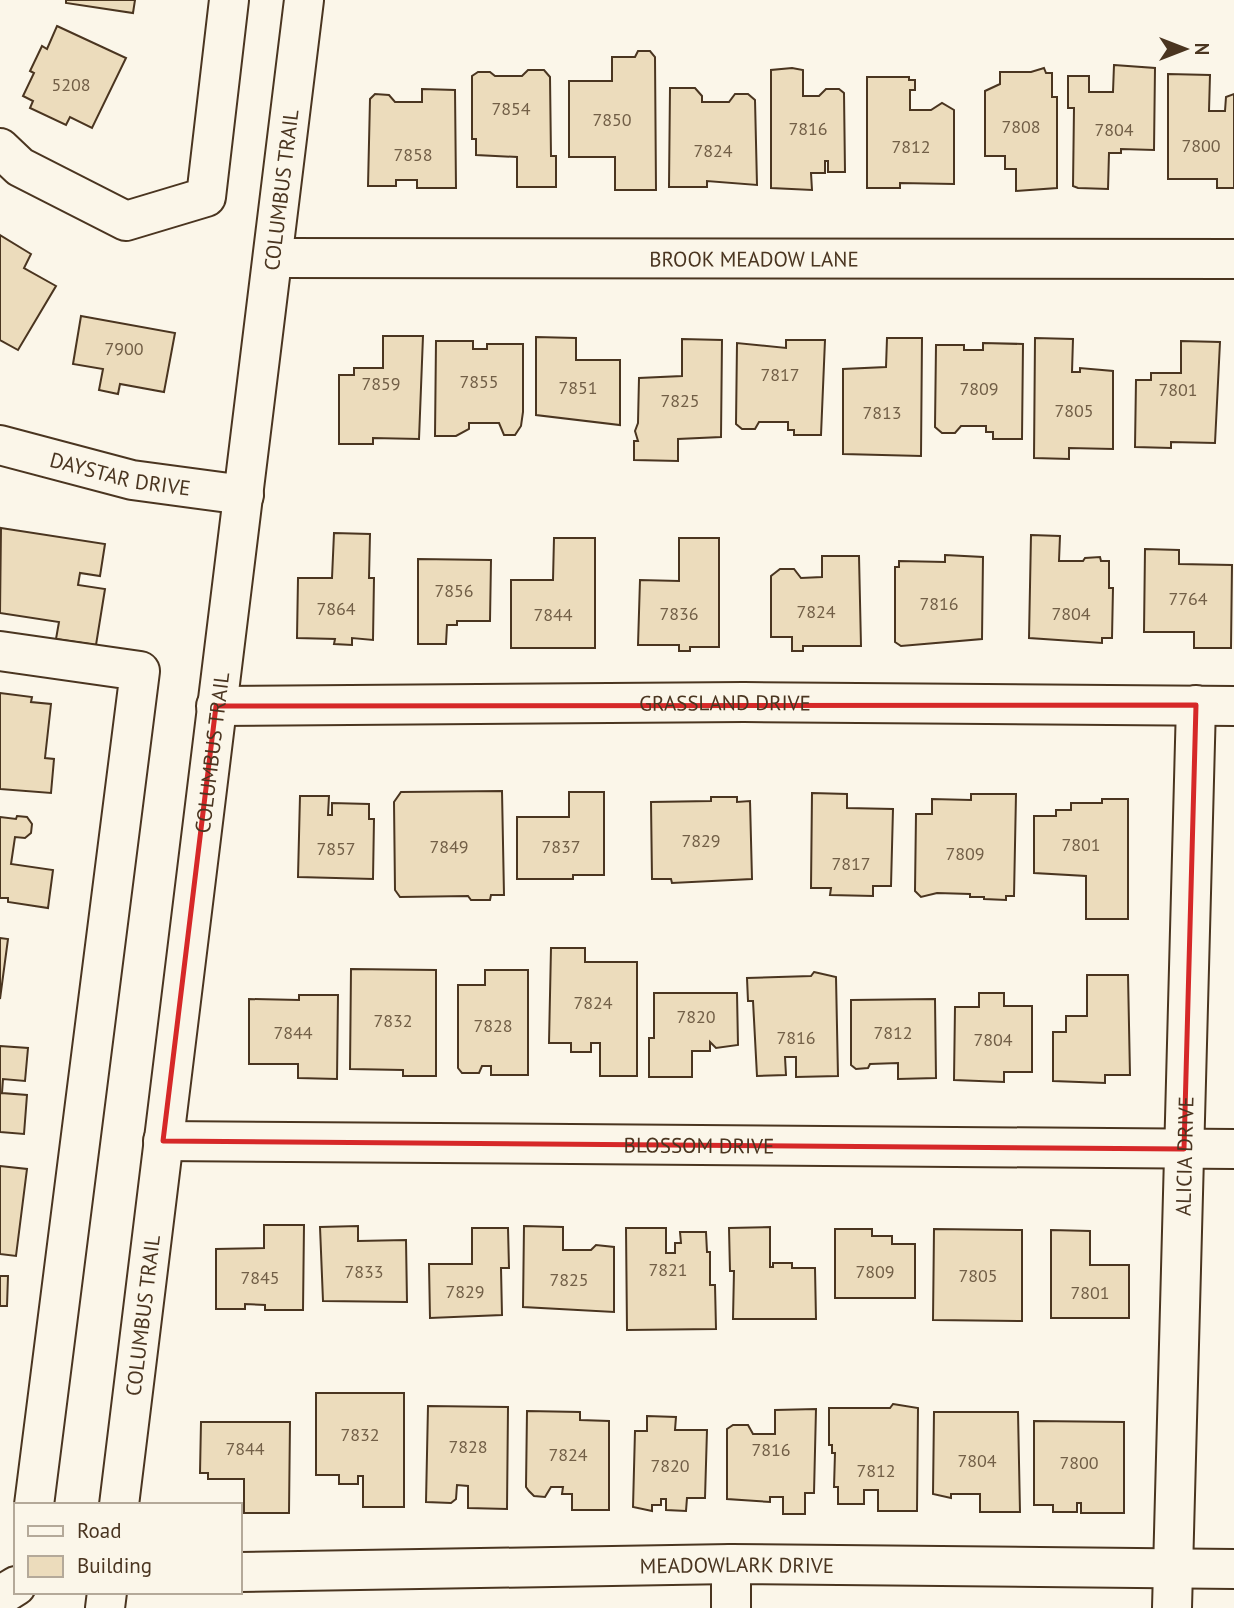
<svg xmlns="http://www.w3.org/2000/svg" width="1234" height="1608" font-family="'PT Sans',sans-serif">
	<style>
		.building { fill: #ecdcbc; stroke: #4a3520; stroke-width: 2 }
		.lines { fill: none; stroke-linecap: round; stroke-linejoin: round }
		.minor-casing { stroke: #4a3520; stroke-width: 42 }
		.minor { stroke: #fbf6e9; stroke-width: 38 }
		.marked { fill: none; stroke: #d62828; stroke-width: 5; stroke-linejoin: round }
		.labels { text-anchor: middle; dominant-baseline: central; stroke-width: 5; stroke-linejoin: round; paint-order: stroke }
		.number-label { font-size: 18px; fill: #725f47 }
		.street-label { font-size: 21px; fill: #4a3520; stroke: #fbf6e9 }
	</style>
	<rect width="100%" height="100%" fill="#fbf6e9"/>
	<g class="building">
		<polygon points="66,0 135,0 133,13 66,3"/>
		<polygon points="57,26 126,58 92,128 70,117 66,125 30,108 33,101 23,96 34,73 30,71 42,46 47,49"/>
		<polygon points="638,51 650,51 655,57 656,190 615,190 615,157 569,157 569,81 612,81 612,57 635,57"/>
		<polygon points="1114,65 1155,68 1154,150 1121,149 1121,153 1109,153 1108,189 1078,188 1073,186 1074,108 1068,108 1068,76 1089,76 1089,92 1113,92"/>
		<polygon points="792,68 803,70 803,96 819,96 826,89 839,89 844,93 845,172 828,172 828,161 825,161 825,173 811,173 812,190 771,188 771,70"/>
		<polygon points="1044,68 1046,73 1052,73 1052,97 1057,97 1057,188 1016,191 1016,169 1005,169 1005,156 985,156 985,91 1000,84 1000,72 1031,72"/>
		<polygon points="528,70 544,70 550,77 551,156 556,156 556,187 517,187 517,157 476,155 476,139 472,139 472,76 478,72 490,72 495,76 522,76"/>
		<polygon points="1168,74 1210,75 1209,111 1225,111 1226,97 1234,94 1234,188 1217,188 1217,179 1168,179"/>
		<polygon points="867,77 909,77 909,80 915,80 915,90 910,90 910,110 931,110 942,103 954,110 954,184 900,183 900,188 867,188"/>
		<polygon points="670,88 695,88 702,96 702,102 729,102 735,94 748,94 755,100 757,185 707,181 707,187 669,187"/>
		<polygon points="422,89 455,90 456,188 417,188 417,180 396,180 396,186 368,186 370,99 375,94 389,95 395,102 422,102"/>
		<polygon points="0,235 31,254 24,268 56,286 18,350 0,340"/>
		<polygon points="81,316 175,333 164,392 120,384 118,394 99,390 103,369 73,364"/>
		<polygon points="383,336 423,336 419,439 373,438 373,444 339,444 339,375 354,375 354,368 383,368"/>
		<polygon points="536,337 576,338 576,360 620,360 620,425 536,415"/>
		<polygon points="887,338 922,338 921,456 843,454 843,369 886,367"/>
		<polygon points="1035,338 1073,339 1072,372 1080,372 1080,368 1113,371 1113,449 1069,448 1069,459 1034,458"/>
		<polygon points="682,339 722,340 721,437 678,439 678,461 634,460 634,441 638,441 635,431 638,423 639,378 682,376"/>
		<polygon points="786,340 825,340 821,435 794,435 794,430 788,430 788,422 759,422 755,429 742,429 736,424 737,343 786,348"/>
		<polygon points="436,341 473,341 473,349 487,349 487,344 523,344 523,412 521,426 515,435 504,435 499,423 469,423 469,429 456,436 435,436"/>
		<polygon points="1181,341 1220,342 1215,443 1171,442 1171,448 1135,447 1136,380 1151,380 1151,373 1181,373"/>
		<polygon points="983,343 1023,344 1022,439 993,439 993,432 986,432 986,426 961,426 955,433 942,433 935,427 936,345 964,345 964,350 983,350"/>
		<polygon points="1,528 105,544 100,576 80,573 78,585 105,589 96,645 56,639 59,622 0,613"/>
		<polygon points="334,533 370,534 369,578 374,578 373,640 352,638 352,645 334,644 335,639 297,638 298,578 332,578"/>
		<polygon points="1031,535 1060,536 1059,561 1083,561 1085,558 1100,557 1101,561 1109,561 1109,588 1113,588 1112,638 1102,638 1102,643 1029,638"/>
		<polygon points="554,538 595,538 595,648 511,648 511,580 553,580"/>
		<polygon points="679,538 719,538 719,647 690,647 690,651 679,651 679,645 638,645 640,580 679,581"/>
		<polygon points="1145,549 1179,550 1179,564 1232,565 1231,648 1194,648 1194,632 1144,632"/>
		<polygon points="945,555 983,557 982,639 901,646 895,642 895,567 899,567 899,561 945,562"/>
		<polygon points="822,556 859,556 861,646 803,646 803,651 792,651 792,637 771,637 771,576 780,569 794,569 801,578 822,577"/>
		<polygon points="418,559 491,560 490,621 457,621 457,625 447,625 446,644 418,644"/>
		<polygon points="0,693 32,697 31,702 51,704 45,758 54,759 51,793 0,789"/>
		<polygon points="502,791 504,895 491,895 490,900 471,900 468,896 400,897 395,890 394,802 401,792"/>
		<polygon points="569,792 604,792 604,875 573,875 573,879 517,879 517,817 569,817"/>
		<polygon points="812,793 847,794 847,808 893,809 891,886 873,886 873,896 830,895 831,888 811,888"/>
		<polygon points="971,794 1016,794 1014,896 1006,896 1006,900 984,899 984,897 970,897 970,894 937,893 921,897 915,891 916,814 932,814 932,799 971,800"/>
		<polygon points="300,796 329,796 328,815 332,815 332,803 369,804 369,819 374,819 373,879 298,877"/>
		<polygon points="711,797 737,797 737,802 750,801 752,879 672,883 671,879 652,879 651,802 711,801"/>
		<polygon points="1102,799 1128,799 1128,919 1086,919 1086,876 1034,873 1034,816 1056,816 1056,810 1071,810 1071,803 1102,803"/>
		<polygon points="17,816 27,817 32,824 31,833 25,838 15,837 11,864 53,870 48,908 8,902 8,898 0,898 0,817 16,819"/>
		<polygon points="0,938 8,939 0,999"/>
		<polygon points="551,948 585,948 585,962 637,962 637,1076 600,1076 600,1043 591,1043 591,1052 571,1052 571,1043 549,1043"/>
		<polygon points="351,969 436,970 436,1076 403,1076 403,1070 350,1069"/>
		<polygon points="485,970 528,970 528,1075 491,1075 491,1066 482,1066 479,1073 462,1073 458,1068 458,985 485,985"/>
		<polygon points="814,972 836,977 838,1076 796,1077 796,1057 785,1057 786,1075 757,1076 753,1001 748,1001 747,978 811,976"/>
		<polygon points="1087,975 1128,975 1130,1075 1105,1075 1105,1083 1053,1081 1053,1032 1066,1032 1066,1016 1087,1016"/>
		<polygon points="654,993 737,993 738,1045 716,1048 710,1042 710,1051 692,1051 692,1077 649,1077 649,1038 654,1038"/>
		<polygon points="979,993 1004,993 1004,1006 1032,1006 1032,1072 1004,1072 1004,1082 954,1080 955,1007 979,1007"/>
		<polygon points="299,995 338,995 337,1079 298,1078 298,1064 249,1064 249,999 299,1000"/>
		<polygon points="935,999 936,1078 898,1079 898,1063 870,1064 868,1068 856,1069 851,1065 851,1000"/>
		<polygon points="0,1046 28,1048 25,1081 3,1079 2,1093 27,1095 24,1134 0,1132"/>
		<polygon points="0,1166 27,1169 16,1256 0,1254"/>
		<polygon points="264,1225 304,1225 303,1310 265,1310 265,1305 245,1304 245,1309 216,1309 216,1249 264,1248"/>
		<polygon points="358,1226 358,1241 406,1240 407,1302 323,1301 320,1227"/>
		<polygon points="524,1226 563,1227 563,1250 591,1250 596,1245 614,1247 614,1312 523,1307"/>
		<polygon points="770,1227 770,1267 773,1267 773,1263 792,1263 792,1268 815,1268 816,1319 733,1319 734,1271 730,1271 729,1228"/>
		<polygon points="472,1228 508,1228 509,1268 501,1268 502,1315 430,1318 429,1264 472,1264"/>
		<polygon points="626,1228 666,1228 666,1253 675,1253 675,1243 681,1243 680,1232 706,1232 707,1252 710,1252 710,1285 715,1285 716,1329 627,1330"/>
		<polygon points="835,1229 872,1229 872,1236 892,1236 892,1244 915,1244 915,1298 835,1298"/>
		<polygon points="934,1229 1022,1230 1022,1321 933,1320"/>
		<polygon points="1051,1230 1090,1231 1090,1265 1129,1265 1129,1318 1051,1318"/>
		<polygon points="0,1276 8,1276 7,1306 0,1306"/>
		<polygon points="316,1393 404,1393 404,1507 363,1507 363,1476 358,1476 358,1484 339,1484 339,1475 316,1475"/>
		<polygon points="893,1404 918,1408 917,1511 878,1511 878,1490 864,1490 864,1504 838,1504 838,1487 834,1487 835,1453 832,1453 832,1445 829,1445 829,1408 890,1408"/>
		<polygon points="428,1406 508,1407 507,1509 468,1508 468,1486 457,1485 456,1499 451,1503 426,1502"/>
		<polygon points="816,1409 814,1493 805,1493 805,1514 783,1514 783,1497 770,1497 770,1502 727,1499 727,1429 733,1425 748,1425 753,1434 775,1434 775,1410"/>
		<polygon points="527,1411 580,1412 580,1420 609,1421 609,1510 572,1510 572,1494 562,1494 563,1487 551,1487 545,1497 534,1496 529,1491 526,1487"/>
		<polygon points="934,1412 1018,1412 1020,1512 980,1512 980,1494 951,1494 951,1498 933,1494"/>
		<polygon points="647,1416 676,1417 675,1430 707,1430 705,1498 687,1498 686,1511 666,1510 666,1499 661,1499 661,1505 652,1505 652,1511 633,1507 635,1431 647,1431"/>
		<polygon points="1034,1421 1124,1422 1124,1513 1081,1513 1081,1503 1077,1503 1077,1512 1053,1512 1053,1505 1034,1505"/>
		<polygon points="201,1422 290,1422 289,1513 244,1513 244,1479 208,1479 208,1473 200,1473"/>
	</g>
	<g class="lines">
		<defs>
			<g id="minor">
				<polyline points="0,148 20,167 126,221 206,197 229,0"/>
				<path id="s1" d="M273,258L1234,259"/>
				<path id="s2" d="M0,445L132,480L244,495"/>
				<polyline points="0,651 140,671 34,1505"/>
				<path id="s3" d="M216,706L744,702L1234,706"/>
				<path id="s4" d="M163,1141L1234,1149"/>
				<path id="s5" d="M119,1505L304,0"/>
				<path id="s6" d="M240,1572L731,1564L1234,1569"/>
				<polyline points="0,1596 16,1586"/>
				<polyline points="105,1608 107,1592"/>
				<polyline points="731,1608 731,1564"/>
				<path id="s7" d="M1172,1608L1196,705"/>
			</g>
		</defs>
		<use href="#minor" class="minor-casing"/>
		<use href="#minor" class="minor"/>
	</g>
	<path class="marked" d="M1196,705L1184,1149L163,1141L216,706Z"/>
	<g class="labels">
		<g class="number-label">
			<text x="71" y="84">5208</text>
			<text x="511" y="108">7854</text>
			<text x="612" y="119">7850</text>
			<text x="1021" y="126">7808</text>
			<text x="808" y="128">7816</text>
			<text x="1114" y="129">7804</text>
			<text x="1201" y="145">7800</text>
			<text x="911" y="146">7812</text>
			<text x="713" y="150">7824</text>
			<text x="413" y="154">7858</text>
			<text x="124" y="348">7900</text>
			<text x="780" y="374">7817</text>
			<text x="479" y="381">7855</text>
			<text x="381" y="383">7859</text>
			<text x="578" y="387">7851</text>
			<text x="979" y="388">7809</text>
			<text x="1178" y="389">7801</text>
			<text x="680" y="400">7825</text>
			<text x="1074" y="410">7805</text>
			<text x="882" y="412">7813</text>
			<text x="454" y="590">7856</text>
			<text x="1188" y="598">7764</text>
			<text x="939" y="603">7816</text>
			<text x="336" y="608">7864</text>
			<text x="816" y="611">7824</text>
			<text x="679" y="613">7836</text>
			<text x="1071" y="613">7804</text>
			<text x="553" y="614">7844</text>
			<text x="701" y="840">7829</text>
			<text x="1081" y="844">7801</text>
			<text x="449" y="846">7849</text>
			<text x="561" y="846">7837</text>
			<text x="336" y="848">7857</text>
			<text x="965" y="853">7809</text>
			<text x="851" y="863">7817</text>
			<text x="593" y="1002">7824</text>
			<text x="696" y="1016">7820</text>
			<text x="393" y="1020">7832</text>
			<text x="493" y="1025">7828</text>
			<text x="293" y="1032">7844</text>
			<text x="893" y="1032">7812</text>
			<text x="796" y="1037">7816</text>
			<text x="993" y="1039">7804</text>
			<text x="668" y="1269">7821</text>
			<text x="364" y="1271">7833</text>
			<text x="875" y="1271">7809</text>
			<text x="978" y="1275">7805</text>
			<text x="260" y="1277">7845</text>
			<text x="569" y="1279">7825</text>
			<text x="465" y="1291">7829</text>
			<text x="1090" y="1292">7801</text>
			<text x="360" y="1434">7832</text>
			<text x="468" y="1446">7828</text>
			<text x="245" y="1448">7844</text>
			<text x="771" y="1449">7816</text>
			<text x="568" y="1454">7824</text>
			<text x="977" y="1460">7804</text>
			<text x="1079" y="1462">7800</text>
			<text x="670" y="1465">7820</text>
			<text x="876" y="1470">7812</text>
		</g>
		<g class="street-label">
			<text stroke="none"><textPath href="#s5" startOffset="1325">COLUMBUS TRAIL</textPath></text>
			<text stroke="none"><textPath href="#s1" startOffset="481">BROOK MEADOW LANE</textPath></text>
			<text stroke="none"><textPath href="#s2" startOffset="124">DAYSTAR DRIVE</textPath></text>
			<text stroke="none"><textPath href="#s3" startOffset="509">GRASSLAND DRIVE</textPath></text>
			<text stroke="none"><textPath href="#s5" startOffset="758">COLUMBUS TRAIL</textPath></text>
			<text stroke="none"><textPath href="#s4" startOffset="536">BLOSSOM DRIVE</textPath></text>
			<text stroke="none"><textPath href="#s7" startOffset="452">ALICIA DRIVE</textPath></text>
			<text stroke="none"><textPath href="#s5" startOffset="191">COLUMBUS TRAIL</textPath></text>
			<text stroke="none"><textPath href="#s6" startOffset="497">MEADOWLARK DRIVE</textPath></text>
		</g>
	</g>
	<rect x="14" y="1503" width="228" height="91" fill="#fbf6e9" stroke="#b4a999" stroke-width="2"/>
	<rect x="28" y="1526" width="35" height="10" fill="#fbf6e9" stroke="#b4a999" stroke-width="2"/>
	<text x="77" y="1538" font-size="21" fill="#4a3520">Road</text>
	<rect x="28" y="1556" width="35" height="21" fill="#ecdcbc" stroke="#b4a999" stroke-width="2"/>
	<text x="77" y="1573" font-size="21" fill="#4a3520">Building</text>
	<g transform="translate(1185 49) rotate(90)" stroke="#fbf6e9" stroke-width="5" paint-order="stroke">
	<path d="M0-5L12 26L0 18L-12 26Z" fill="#4a3520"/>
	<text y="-10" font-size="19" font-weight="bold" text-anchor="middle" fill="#4a3520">N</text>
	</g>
</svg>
